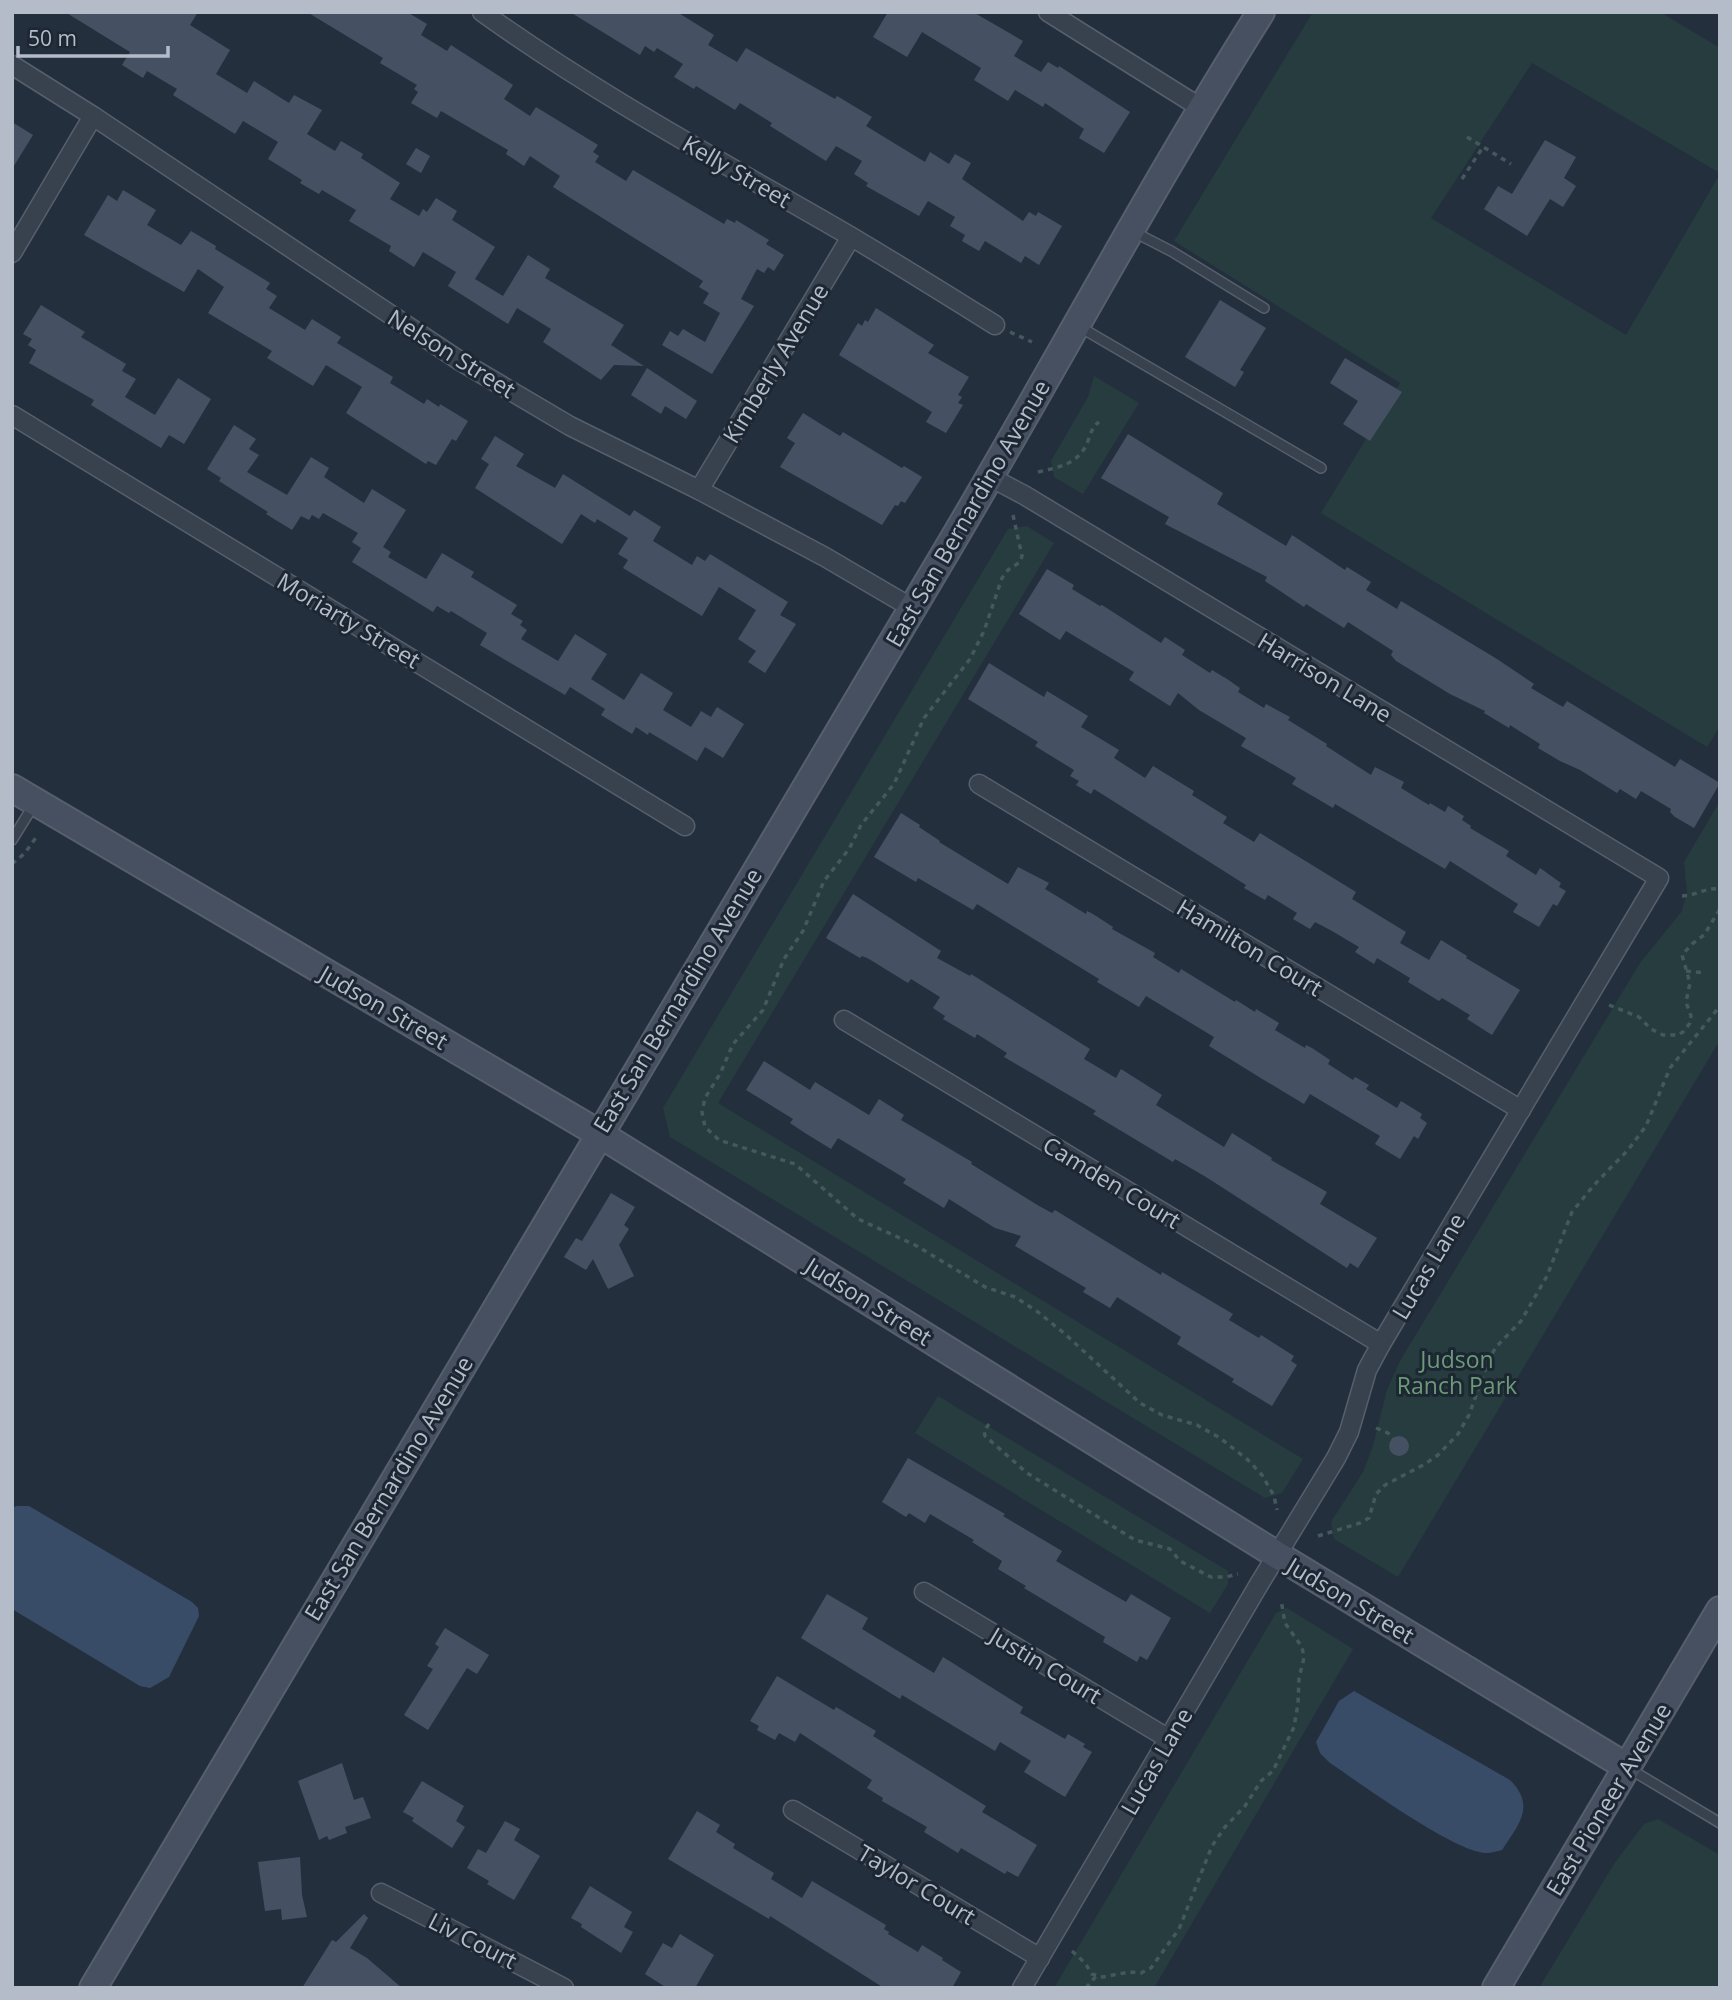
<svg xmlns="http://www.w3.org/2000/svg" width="1732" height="2000" font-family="'Open Sans',sans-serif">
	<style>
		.green { fill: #263c3f }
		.water { fill: #394c67 }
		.building { fill: #455162 }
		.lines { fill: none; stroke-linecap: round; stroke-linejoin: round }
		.lane-casing { stroke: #565f6c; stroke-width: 12 }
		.street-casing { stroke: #565f6c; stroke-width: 21 }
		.secondary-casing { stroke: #565f6c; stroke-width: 30 }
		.path { stroke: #44595c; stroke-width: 3.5; stroke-dasharray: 5 5; stroke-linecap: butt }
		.lane { stroke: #38414e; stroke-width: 9 }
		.street { stroke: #38414e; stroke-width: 18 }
		.secondary { stroke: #465061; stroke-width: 26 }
		.labels { text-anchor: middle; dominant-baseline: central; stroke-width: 6; stroke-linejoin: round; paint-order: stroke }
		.street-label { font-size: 23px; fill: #b4bcc9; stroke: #1d2633 }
		.park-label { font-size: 23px; fill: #6b9a76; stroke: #1d2633 }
	</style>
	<rect width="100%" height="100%" fill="#242f3e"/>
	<g class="green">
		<polygon points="1313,12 1660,12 1720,48 1720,173 1532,63 1431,218 1626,335 1720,174 1720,726 1707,747 1321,513 1400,383 1174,241"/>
		<polygon points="1094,376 1139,403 1083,494 1054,477 1051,461 1088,397"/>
		<polygon points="1027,526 1054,543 718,1103 1303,1459 1282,1493 1265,1498 670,1137 663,1108 1008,529"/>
		<polygon points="1720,801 1720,1040 1398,1577 1334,1539 1331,1522 1363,1472 1373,1446 1387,1390 1400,1361 1640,963 1682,911 1687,892 1684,862"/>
		<polygon points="938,1396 1228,1571 1228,1584 1210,1613 915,1433"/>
		<polygon points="1287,1608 1353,1649 1154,1988 1054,1988 1276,1613"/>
		<polygon points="1658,1819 1720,1855 1720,1988 1539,1988 1614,1864 1644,1824"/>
	</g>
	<g class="water">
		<polygon points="16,1506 29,1506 192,1602 198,1608 199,1616 169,1677 150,1688 140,1686 12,1609 12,1508"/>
		<path d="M1354,1691L1510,1780C1536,1806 1519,1824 1502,1850C1497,1851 1491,1853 1486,1853C1454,1852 1360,1783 1330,1763L1320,1753L1316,1742L1339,1701Z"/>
	</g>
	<g class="building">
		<polygon points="65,12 198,12 190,25 230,50 216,74 247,93 254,81 289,103 294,95 322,110 307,134 335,151 341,141 363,154 361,158 400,183 390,199 419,216 423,209 427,212 436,198 457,211 452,220 495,247 475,279 503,296 528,255 550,269 545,278 624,325 611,345 644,366 614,365 601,380 543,342 551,329 517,308 508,324 448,286 456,272 423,252 414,267 389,251 391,246 349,221 356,210 322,190 319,194 300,183 302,180 268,159 278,142 243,121 235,134 173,95 177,89 147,71 143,78 122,65 130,52"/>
		<polygon points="307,12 407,12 427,24 421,35 447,51 451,45 513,85 504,99 530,116 536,107 598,145 593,152 599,156 595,162 626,181 633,170 724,224 727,219 735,223 736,220 769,240 766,244 784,255 774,271 768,267 764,273 757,269 741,299 754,306 712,374 662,345 670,331 678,336 683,329 705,342 720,313 703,303 709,293 699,287 703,281 553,187 560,176 530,156 524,166 506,154 508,150 441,111 437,118 411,103 418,92 414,89 417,85 380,63 383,58"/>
		<polygon points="570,12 677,12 714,35 708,45 737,62 746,48 835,99 837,96 872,117 866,126 925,162 930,152 949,164 955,154 971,163 962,179 1023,221 1029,212 1036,216 1038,212 1062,226 1039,265 1025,256 1021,263 985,241 979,251 962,241 965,235 950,226 955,217 928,201 919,216 866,186 868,183 854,174 862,161 836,146 826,161 770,126 772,123 740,103 735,110 696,86 694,89 674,77 683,64 657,48 654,52 645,46 640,55"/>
		<polygon points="888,12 973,12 1023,41 1014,56 1041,72 1048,62 1058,68 1059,66 1130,112 1104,153 1079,138 1084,129 1045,103 1043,107 1015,90 1008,101 974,80 981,68 922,32 907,57 873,37"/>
		<polygon points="12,122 33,135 12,169"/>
		<polygon points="1545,140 1576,157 1564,178 1576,186 1563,207 1550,199 1527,236 1484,209 1498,186 1512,194"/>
		<polygon points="416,148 430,156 421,173 406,164"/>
		<polygon points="123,190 156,210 147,225 181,245 191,231 216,246 215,249 270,283 266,289 277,296 269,308 305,330 312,319 341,337 337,343 393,377 390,383 424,404 427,399 439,407 440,404 468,421 456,441 452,439 436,465 428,461 426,464 346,413 362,387 326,365 313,386 267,358 272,351 208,313 224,287 198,269 184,292 84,235 108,195 117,201"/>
		<polygon points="1220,300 1266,328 1240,370 1244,372 1235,387 1185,357"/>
		<polygon points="41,305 85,332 81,337 126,364 122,371 136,379 125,397 155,415 178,378 211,399 184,444 169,435 161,448 91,405 94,400 29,363 36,350 28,345 32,339 23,334"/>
		<polygon points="876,308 934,345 928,353 969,377 958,395 962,397 958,403 963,405 946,433 926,422 932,412 839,355 858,323 862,326 865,320 868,322"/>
		<polygon points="1345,358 1402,392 1370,441 1343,424 1358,401 1330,383"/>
		<polygon points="647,368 697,401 686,419 665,406 661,414 631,395"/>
		<polygon points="803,413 840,436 843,432 902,468 904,466 922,477 905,503 901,501 898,506 895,505 882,525 780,467 795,443 787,438"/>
		<polygon points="234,425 256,439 249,449 259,455 247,472 287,495 311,457 329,468 324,477 364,503 372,489 406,510 383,547 391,552 388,557 426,579 442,553 474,572 471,577 517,605 511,614 523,621 520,625 527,630 521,639 558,661 575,634 607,654 591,679 624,700 641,673 673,693 663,710 691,727 701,711 711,717 717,707 744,724 723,758 705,747 697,761 649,732 648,735 636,727 632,734 601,715 605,709 570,687 565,695 480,645 487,633 451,611 449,613 437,606 433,612 352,562 361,548 352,542 358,533 323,513 319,519 312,515 309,520 301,516 292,530 266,514 268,512 219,481 221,478 207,469"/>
		<polygon points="1128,434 1223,493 1217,504 1286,546 1292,535 1345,570 1347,567 1371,582 1366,590 1397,609 1401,601 1497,659 1534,684 1531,688 1563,707 1567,701 1675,767 1680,759 1720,783 1694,828 1675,817 1670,812 1671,809 1641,791 1636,799 1620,789 1617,793 1580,770 1560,761 1538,748 1540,744 1510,725 1509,728 1484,713 1485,711 1450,694 1396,661 1391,655 1393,651 1348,622 1344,628 1306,604 1304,607 1265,581 1267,577 1165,524 1169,517 1101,478"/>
		<polygon points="495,436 524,454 516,466 555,488 563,474 630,516 634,510 661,527 653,541 692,565 697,556 705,561 710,554 788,602 780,615 796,624 765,673 748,662 756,651 738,639 756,610 719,587 702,616 623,568 628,560 618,554 628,538 597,519 595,523 581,514 562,544 475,488 489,464 481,459"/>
		<polygon points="1047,569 1074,585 1072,589 1100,606 1102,605 1161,643 1165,637 1185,650 1182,655 1210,673 1212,670 1227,679 1240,688 1238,692 1264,708 1266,704 1290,717 1288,720 1327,744 1326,746 1371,775 1375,767 1404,782 1401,788 1429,805 1430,803 1445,812 1448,806 1464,816 1462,820 1471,826 1470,828 1509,851 1506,856 1536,875 1540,868 1561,883 1559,887 1566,891 1557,906 1553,904 1539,927 1513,912 1518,904 1450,861 1445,869 1335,804 1333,808 1292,784 1296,778 1241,746 1246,738 1199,710 1178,693 1170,706 1129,680 1134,672 1066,631 1060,640 1019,614"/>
		<polygon points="989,663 1044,697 1047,691 1088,716 1081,727 1119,750 1114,758 1145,778 1153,766 1194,791 1192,795 1227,817 1223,823 1254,842 1260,833 1356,892 1352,899 1406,932 1400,943 1429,960 1441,940 1467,956 1466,958 1520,990 1492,1035 1467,1019 1470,1015 1442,998 1439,1001 1408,982 1410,978 1377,958 1374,964 1355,952 1359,947 1332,931 1315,922 1310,929 1293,919 1297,913 1268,895 1265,900 1244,888 1246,885 1094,789 1091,794 1076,785 1079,781 1070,776 1074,770 1035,746 1038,742 968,699"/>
		<polygon points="901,813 920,825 919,827 940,841 939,842 1008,884 1018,867 1049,883 1045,889 1086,914 1087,911 1093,914 1113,927 1112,929 1155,953 1153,957 1179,973 1181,969 1235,1002 1236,1000 1255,1012 1256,1009 1279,1023 1275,1030 1305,1048 1306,1045 1312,1048 1330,1060 1328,1064 1353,1080 1355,1077 1369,1085 1366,1089 1397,1108 1401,1101 1422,1114 1420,1118 1427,1123 1418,1139 1414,1136 1400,1159 1375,1144 1380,1136 1310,1094 1304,1104 1264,1080 1209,1046 1214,1037 1146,996 1139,1007 1097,982 1099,979 977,904 973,910 918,878 916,882 874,857"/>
		<polygon points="853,894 941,951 937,958 970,976 971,974 1090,1049 1084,1059 1116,1078 1121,1069 1162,1095 1156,1105 1224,1147 1232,1133 1272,1158 1271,1160 1327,1192 1320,1204 1377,1238 1358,1268 1350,1263 1347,1268 1206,1177 1175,1159 1173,1162 1093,1114 1096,1111 1004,1057 1007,1053 977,1034 975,1038 943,1019 945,1016 933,1008 940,997 911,979 908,983 869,959 862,956 860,958 826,938"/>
		<polygon points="764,1061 810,1090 815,1082 869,1115 879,1099 904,1115 901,1120 972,1162 971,1164 1039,1206 1052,1213 1055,1210 1161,1275 1162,1272 1233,1314 1229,1320 1259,1338 1261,1335 1294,1356 1291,1361 1297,1365 1272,1406 1232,1382 1234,1379 1177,1344 1181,1337 1117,1297 1110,1308 1083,1292 1086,1288 1015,1246 1021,1236 995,1228 949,1199 944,1208 903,1183 906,1179 838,1138 831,1149 805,1133 790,1123 793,1119 746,1090"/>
		<polygon points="611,1193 635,1207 624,1225 629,1229 619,1245 634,1276 608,1289 593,1259 586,1270 564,1257 576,1238 582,1241"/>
		<circle cx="1399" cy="1446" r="10"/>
		<polygon points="908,1458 1005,1514 1003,1516 1062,1551 1056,1561 1126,1602 1131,1594 1171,1618 1147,1660 1140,1656 1137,1662 1103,1642 1105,1637 1024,1588 1026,1586 998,1569 1002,1561 972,1542 974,1540 930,1514 925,1523 909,1513 906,1517 882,1502"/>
		<polygon points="827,1594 868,1618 862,1629 934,1673 943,1657 1023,1707 1020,1713 1065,1739 1068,1734 1085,1744 1083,1747 1092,1752 1065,1797 1024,1772 1031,1761 1000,1742 995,1751 902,1695 900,1699 801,1638"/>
		<polygon points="445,1628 489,1655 477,1674 467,1668 428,1730 404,1715 433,1669 427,1666 439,1647 435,1644"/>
		<polygon points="777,1676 834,1710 836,1707 876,1731 873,1736 986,1806 982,1812 1037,1845 1018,1877 1007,1871 1005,1874 961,1848 958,1853 924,1832 927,1827 882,1801 883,1798 867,1788 872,1780 800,1733 795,1742 779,1733 775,1740 757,1730 759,1726 750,1721"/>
		<polygon points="342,1763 354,1800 363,1797 371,1818 345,1827 347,1833 329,1840 327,1836 319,1840 298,1781"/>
		<polygon points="422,1781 464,1806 456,1821 465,1827 452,1848 412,1821 414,1818 403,1812"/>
		<polygon points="697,1811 720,1825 716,1832 735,1844 733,1848 774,1873 771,1879 802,1898 812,1881 886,1925 884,1929 889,1932 888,1934 918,1952 922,1945 943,1958 942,1960 961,1972 952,1988 884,1988 770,1916 769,1919 668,1859"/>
		<polygon points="505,1821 520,1829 514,1840 540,1856 514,1900 487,1884 489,1881 467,1868 478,1849 486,1853"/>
		<polygon points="300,1857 302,1895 307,1917 282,1920 281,1909 265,1911 258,1862"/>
		<polygon points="590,1886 632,1912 624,1927 633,1932 621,1953 581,1927 582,1924 571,1918"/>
		<polygon points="364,1914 368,1918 350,1948 367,1958 402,1988 302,1988 332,1940 336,1942"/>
		<polygon points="680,1934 714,1955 695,1988 667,1988 645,1974 663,1943 672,1948"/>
	</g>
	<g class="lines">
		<defs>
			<g id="lane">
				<polyline points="1132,231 1171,251 1264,308"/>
				<polyline points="1080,327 1321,468"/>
				<polyline points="12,840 35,803"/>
				<polyline points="1628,1768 1720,1823"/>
			</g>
			<g id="street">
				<path d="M482,12C599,96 726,164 850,236C899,265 947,295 995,325"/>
				<polyline points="1048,12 1201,108"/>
				<polyline points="12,65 93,116 460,361 570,426 699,490 825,557 912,608"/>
				<polyline points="12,253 93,116"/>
				<polyline points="12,415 685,826"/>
				<polyline points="990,477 1024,495 1659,878 1381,1344 1367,1370 1349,1432 1336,1458 1258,1586 1022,1988"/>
				<polyline points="699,490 851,237"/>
				<polyline points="979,784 1521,1110"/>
				<polyline points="844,1020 1381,1344"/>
				<polyline points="924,1592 1169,1739"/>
				<polyline points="793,1810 1040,1958"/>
				<polyline points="381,1893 564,1988"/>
			</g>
			<g id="secondary">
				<polyline points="12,788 598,1133 1277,1555 1627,1767"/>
				<path d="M93,1988C377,1508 661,1028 947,550C1053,371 1150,188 1261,12"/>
				<polyline points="1496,1988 1720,1610"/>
			</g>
		</defs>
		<use href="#lane" class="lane-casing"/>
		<use href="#street" class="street-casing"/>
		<use href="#secondary" class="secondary-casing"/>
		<g class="path">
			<polyline points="1467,137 1511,164"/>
			<polyline points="1462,179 1483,147"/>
			<polyline points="1010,332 1032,342"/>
			<path d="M1038,472C1060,467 1079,464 1088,441C1091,433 1092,427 1099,422"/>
			<polyline points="1013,515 1022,556 1020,562 1008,570 1002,578 984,631 970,659 924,718 894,784 861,825 849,849 824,881 803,931 784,959 763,1010 733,1044 720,1074 705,1098 702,1112 705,1127 719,1140 795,1164 858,1219 915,1245 985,1287 1015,1297 1038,1312 1065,1334 1140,1403 1162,1415 1197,1425 1220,1438 1248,1460 1262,1475 1274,1496 1277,1510"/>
			<polyline points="12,864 25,853 37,836"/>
			<path d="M1682,896C1695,896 1706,887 1720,889"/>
			<polyline points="1686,971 1706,973"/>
			<polyline points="1609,1005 1639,1017 1651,1029 1663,1035 1678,1035 1683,1032 1690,1023 1691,1016 1686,1002 1690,983 1682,955 1692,944 1704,935 1720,909"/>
			<polyline points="989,1424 984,1431 985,1436 1027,1473 1135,1540 1170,1549 1180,1561 1211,1577 1226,1577 1238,1574"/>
			<polyline points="1376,1428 1388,1433 1393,1439"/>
			<polyline points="1318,1536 1360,1523 1369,1518 1376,1494 1385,1485 1425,1464 1438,1455 1458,1434 1469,1415 1489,1359 1496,1347 1521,1321 1547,1276 1572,1212 1594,1185 1628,1150 1646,1126 1670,1068 1720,1006"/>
			<polyline points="1072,1951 1085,1963 1092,1974 1103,1977 1129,1972 1141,1973 1151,1968 1179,1929 1212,1846 1225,1827 1245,1806 1261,1781 1273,1771 1294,1727 1298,1704 1299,1678 1304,1658 1302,1647 1285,1623 1281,1600"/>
			<polyline points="1086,1988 1097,1975"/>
		</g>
		<use href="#lane" class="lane"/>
		<use href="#street" class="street"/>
		<use href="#secondary" class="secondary"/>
	</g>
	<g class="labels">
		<g class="street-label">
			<text transform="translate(737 171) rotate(30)">Kelly Street</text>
			<text transform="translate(452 353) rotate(32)">Nelson Street</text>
			<text transform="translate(775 363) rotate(-59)">Kimberly Avenue</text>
			<text transform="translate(967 513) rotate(-60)">East San Bernardino Avenue</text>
			<text transform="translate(349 620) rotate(31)">Moriarty Street</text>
			<text transform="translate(1325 677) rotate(31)">Harrison Lane</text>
			<text transform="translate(1250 947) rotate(31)">Hamilton Court</text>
			<text transform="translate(677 1000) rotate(-59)">East San Bernardino Avenue</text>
			<text transform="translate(384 1007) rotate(30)">Judson Street</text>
			<text transform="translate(1112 1182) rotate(31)">Camden Court</text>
			<text transform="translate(1428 1266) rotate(-59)">Lucas Lane</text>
			<text transform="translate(869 1301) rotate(32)">Judson Street</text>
			<text transform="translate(388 1488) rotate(-59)">East San Bernardino Avenue</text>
			<text transform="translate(1351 1600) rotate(31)">Judson Street</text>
			<text transform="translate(1046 1665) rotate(31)">Justin Court</text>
			<text transform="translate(1156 1761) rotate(-60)">Lucas Lane</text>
			<text transform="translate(1608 1799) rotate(-59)">East Pioneer Avenue</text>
			<text transform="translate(917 1884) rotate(31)">Taylor Court</text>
			<text transform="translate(473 1940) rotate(27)">Liv Court</text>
		</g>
		<g class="park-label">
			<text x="1457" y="1359">Judson<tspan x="1457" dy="26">Ranch Park</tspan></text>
		</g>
	</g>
	<rect width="1732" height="2000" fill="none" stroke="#b4bcc9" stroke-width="28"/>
	<path d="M18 46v10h150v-10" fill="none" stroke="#b4bcc9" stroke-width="3.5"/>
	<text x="28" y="46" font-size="21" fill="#b4bcc9" stroke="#1d2633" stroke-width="5" paint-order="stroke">50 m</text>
</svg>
